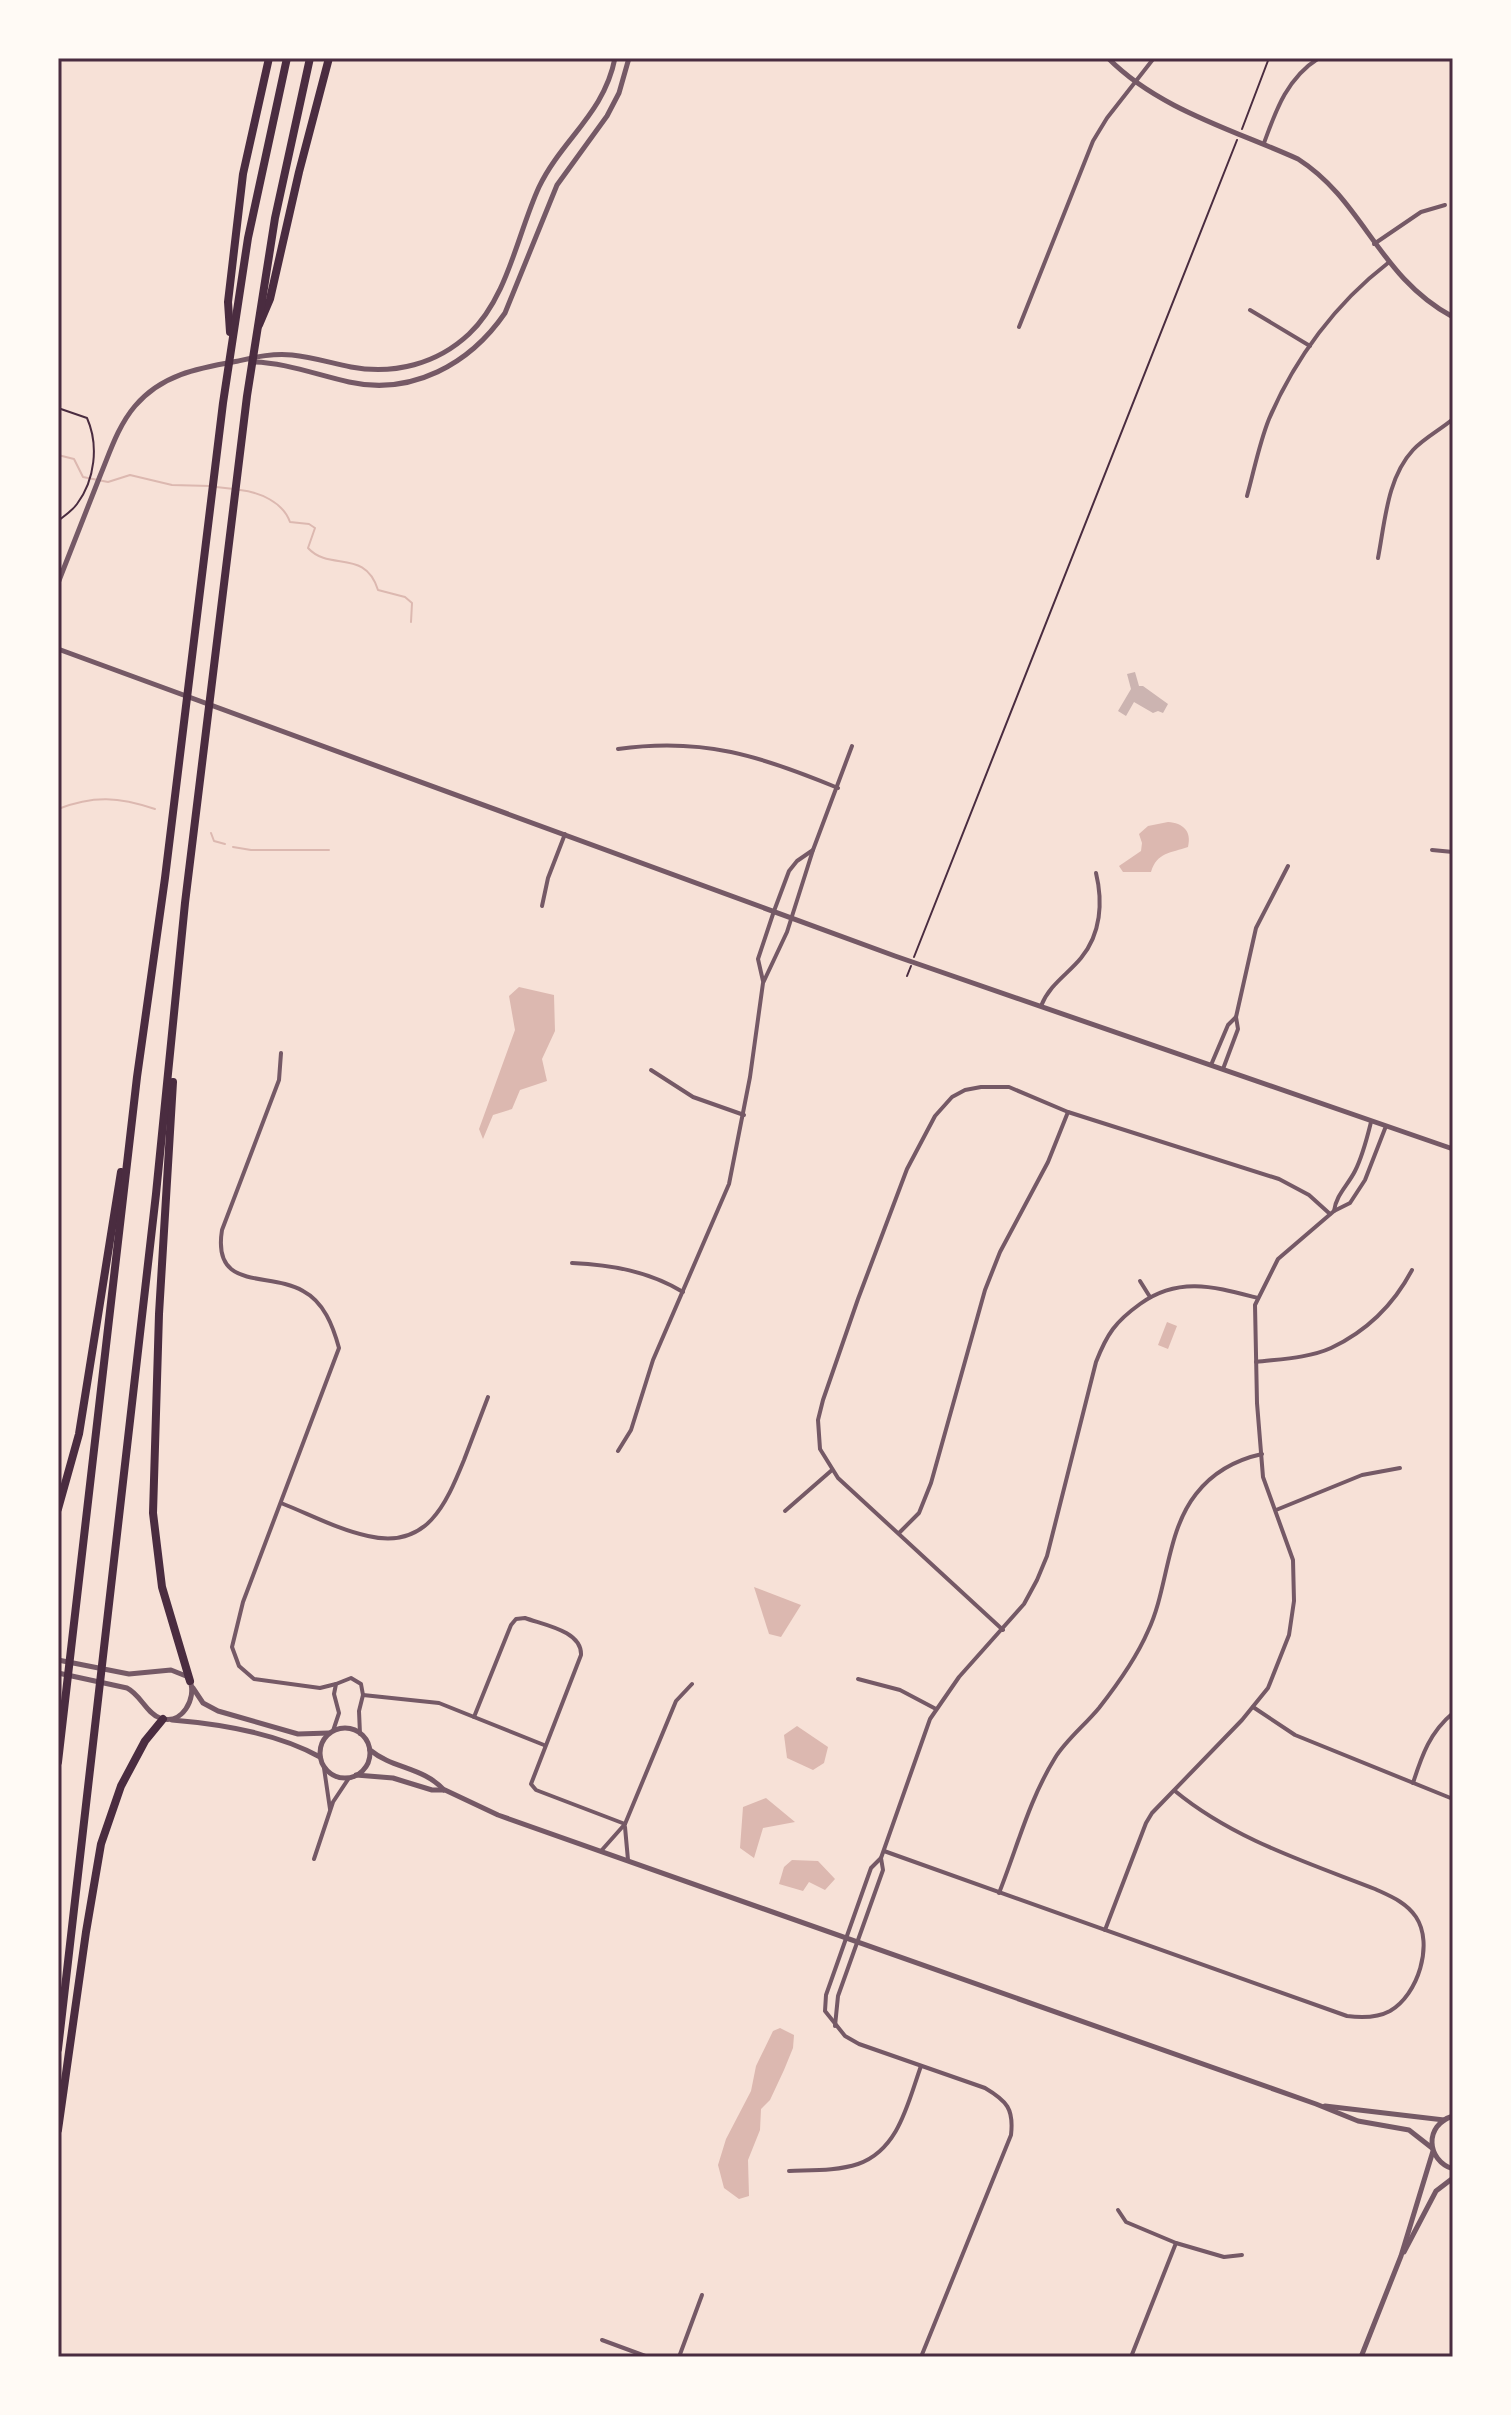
<svg xmlns="http://www.w3.org/2000/svg" width="1511" height="2415" font-family="'Exo 2',sans-serif">
	<style>
		.water { fill: #dcb8b0 }
		.lines { fill: none; stroke-linecap: round; stroke-linejoin: round }
		.stream { stroke: #dcb8b0; stroke-width: 2 }
		.building { fill: #ccb4b1 }
		.path { stroke: #4a2c40; stroke-width: 2 }
		.minor { stroke: #755966; stroke-width: 4 }
		.tertiary { stroke: #755966; stroke-width: 5 }
		.motorway { stroke: #4a2c40; stroke-width: 8 }
		.neatline { fill: none; stroke: #4a2c40; stroke-width: 3 }
	</style>
	<rect width="100%" height="100%" fill="#f7e1d7"/>
	<g class="water">
		<path d="M1168,822C1183,823 1192,831 1188,847C1171,853 1157,852 1151,872H1123L1119,866L1141,851L1142,843L1139,834L1148,826Z"/>
		<polygon points="519,987 554,995 555,1031 542,1059 547,1081 520,1090 512,1109 493,1115 483,1139 479,1129 515,1030 509,996"/>
		<polygon points="1167,1322 1177,1326 1168,1349 1158,1345"/>
		<polygon points="754,1587 801,1605 781,1637 769,1634"/>
		<polygon points="797,1726 828,1747 824,1763 813,1770 787,1758 784,1735"/>
		<polygon points="766,1798 795,1822 763,1828 754,1858 740,1848 743,1807"/>
		<polygon points="792,1860 818,1861 835,1879 825,1890 809,1882 803,1891 779,1884 784,1867"/>
		<polygon points="780,2028 794,2035 793,2048 784,2070 770,2100 761,2109 760,2130 748,2160 749,2196 739,2199 724,2188 718,2165 726,2139 751,2091 756,2066 773,2031"/>
	</g>
	<g class="lines">
		<g class="stream">
			<polyline points="58,455 74,459 83,477 108,482 130,475 172,485 210,486"/>
			<polyline points="216,487 234,489"/>
			<path d="M240,490C259,492 283,502 290,522L309,524L315,528L308,548C330,572 365,548 378,590L405,597L412,603L411,622"/>
			<path d="M58,809C94,795 119,797 155,809"/>
			<polyline points="211,833 214,841 225,844"/>
			<polyline points="233,847 251,850 329,850"/>
		</g>
	</g>
	<polygon class="building" points="1135,672 1139,686 1143,686 1168,704 1163,713 1158,711 1153,713 1134,702 1126,716 1118,711 1131,689 1127,674"/>
	<g class="lines">
		<g class="path">
			<polyline points="1242,129 1269,58"/>
			<path d="M58,408L87,418C99,445 95,480 77,504C72,511 64,516 58,521"/>
			<polyline points="914,957 1237,140"/>
			<polyline points="907,976 911,966"/>
		</g>
		<g class="minor">
			<path d="M1264,143C1276,110 1287,78 1319,58"/>
			<polyline points="1374,244 1421,212 1445,205"/>
			<polyline points="1250,310 1310,346"/>
			<polyline points="1019,327 1093,141 1107,118 1154,58"/>
			<path d="M1247,496C1254,471 1259,444 1269,419C1295,358 1336,303 1388,263"/>
			<path d="M1378,558C1385,522 1387,478 1413,450C1424,438 1440,430 1453,419"/>
			<path d="M618,749C703,737 761,756 838,788"/>
			<polyline points="1432,850 1453,852"/>
			<polyline points="542,906 548,878 565,834"/>
			<polyline points="763,981 758,959 774,911 789,871 797,861 813,850"/>
			<path d="M1041,1006C1050,984 1067,975 1081,958C1101,934 1103,902 1096,873"/>
			<path d="M281,1053L279,1080L222,1230C212,1292 269,1271 303,1291C324,1302 333,1326 339,1348L243,1602L232,1647L239,1666L254,1679L320,1688L336,1684"/>
			<polyline points="1211,1065 1228,1025 1236,1017"/>
			<polyline points="1223,1069 1238,1029 1236,1017 1256,928 1288,866"/>
			<polyline points="651,1070 693,1097 744,1115"/>
			<path d="M1334,1211C1336,1195 1348,1185 1355,1171C1363,1155 1367,1138 1371,1122"/>
			<path d="M572,1263C612,1265 648,1271 683,1292"/>
			<polyline points="1140,1281 1150,1297"/>
			<path d="M1256,1362C1280,1359 1309,1358 1331,1348C1367,1331 1394,1304 1412,1270"/>
			<polyline points="618,1451 631,1430 653,1360 729,1184 750,1077 763,983 787,932 813,850 852,746"/>
			<path d="M281,1503C309,1514 339,1530 368,1536C427,1550 446,1504 464,1460C472,1439 480,1418 488,1397"/>
			<polyline points="1276,1510 1362,1475 1400,1468"/>
			<polyline points="785,1511 832,1470"/>
			<polyline points="899,1533 919,1513 931,1483 985,1290 1000,1252 1048,1162 1068,1112"/>
			<polyline points="1003,1630 838,1478 820,1449 818,1420 823,1400 858,1299 907,1169 935,1116 952,1097 965,1090 981,1087 1009,1087 1068,1112 1279,1179 1309,1195 1330,1214"/>
			<polyline points="858,1679 900,1690 936,1709"/>
			<polyline points="363,1695 439,1703 544,1745"/>
			<polyline points="1253,1707 1295,1735 1453,1799"/>
			<path d="M474,1717L511,1625L516,1619L525,1618C544,1625 582,1631 581,1655L531,1784L536,1790L625,1824"/>
			<polyline points="333,1731 339,1713 334,1694 336,1684 351,1678 361,1684 363,1695 359,1711 360,1734"/>
			<polyline points="324,1768 330,1809"/>
			<path d="M1413,1783C1422,1755 1430,1732 1453,1713"/>
			<polyline points="625,1827 628,1860"/>
			<polyline points="601,1851 625,1824 676,1701 692,1684"/>
			<path d="M884,1851L1347,2016C1362,2018 1377,2018 1390,2011C1418,1995 1434,1944 1416,1917C1406,1902 1390,1896 1375,1889C1306,1862 1233,1839 1175,1791"/>
			<path d="M881,1858L871,1868L826,1995L825,2011L845,2036L859,2044L985,2088C1007,2101 1014,2109 1011,2135L921,2357"/>
			<polyline points="314,1859 333,1802 349,1778"/>
			<path d="M999,1893C1017,1848 1029,1800 1055,1758C1066,1740 1085,1725 1099,1708C1117,1685 1136,1659 1148,1631C1168,1589 1166,1532 1196,1494C1213,1472 1235,1460 1262,1454"/>
			<polyline points="1105,1930 1146,1823 1152,1813 1242,1720 1268,1688 1289,1635 1294,1601 1293,1560 1263,1477 1257,1403 1255,1305 1278,1259 1334,1211 1350,1203 1365,1180 1386,1126"/>
			<path d="M835,2026L838,1996L883,1870L881,1858L930,1719L959,1677L1024,1604L1037,1580L1047,1556L1096,1362C1107,1334 1115,1322 1140,1304C1179,1276 1215,1287 1258,1298"/>
			<path d="M789,2171C811,2170 837,2171 858,2164C899,2150 908,2102 921,2066"/>
			<polyline points="1118,2210 1126,2222 1176,2243 1224,2257 1242,2255"/>
			<polyline points="602,2340 648,2357"/>
			<polyline points="679,2357 702,2295"/>
			<polyline points="1131,2357 1176,2243"/>
		</g>
		<g class="tertiary">
			<path d="M1108,58C1158,109 1234,130 1298,159C1364,201 1378,277 1453,317"/>
			<path d="M251,362C284,362 317,375 349,382C412,396 470,364 505,313L557,185L607,116L619,93L629,58"/>
			<path d="M58,583C72,548 86,512 100,476C110,452 118,426 135,406C162,374 199,368 238,361C256,357 273,353 292,355C312,357 331,363 351,367C394,375 437,364 469,334C508,297 517,235 539,187C562,139 604,114 615,58"/>
			<polyline points="58,649 895,956 1453,1149"/>
			<path d="M58,1660L129,1674L171,1670L186,1676L190,1681C197,1698 182,1726 160,1718C146,1713 141,1695 127,1688L58,1673"/>
			<polyline points="193,1688 203,1703 218,1711 298,1734 329,1733"/>
			<path d="M172,1720C221,1724 277,1733 320,1757"/>
			<circle cx="345" cy="1753" r="25"/>
			<path d="M370,1750C393,1769 423,1767 444,1790"/>
			<polyline points="356,1775 393,1778 432,1790 445,1790 498,1815 1316,2104 1358,2121 1409,2130 1432,2148"/>
			<polyline points="1325,2106 1444,2120"/>
			<path d="M1453,2116C1424,2125 1426,2160 1453,2169"/>
			<polyline points="1404,2252 1436,2191 1453,2178"/>
			<polyline points="1361,2357 1401,2256 1433,2151"/>
		</g>
		<g class="motorway">
			<polyline points="259,325 270,299 299,172 329,58"/>
			<polyline points="230,332 228,302 243,174 269,58"/>
			<polyline points="173,1082 159,1314 153,1513 162,1587 190,1681"/>
			<polyline points="58,1509 79,1434 121,1172"/>
			<polyline points="58,1762 137,1077 165,878 223,403 248,238 287,58"/>
			<polyline points="58,2049 156,1194 185,903 247,396 275,218 310,58"/>
			<polyline points="58,2130 86,1932 101,1844 121,1786 145,1741 163,1719"/>
		</g>
	</g>
	<rect width="1511" height="2415" fill="none" stroke="#fffaf5" stroke-width="120"/>
	<rect x="60" y="60" width="1391" height="2295" class="neatline"/>
</svg>
